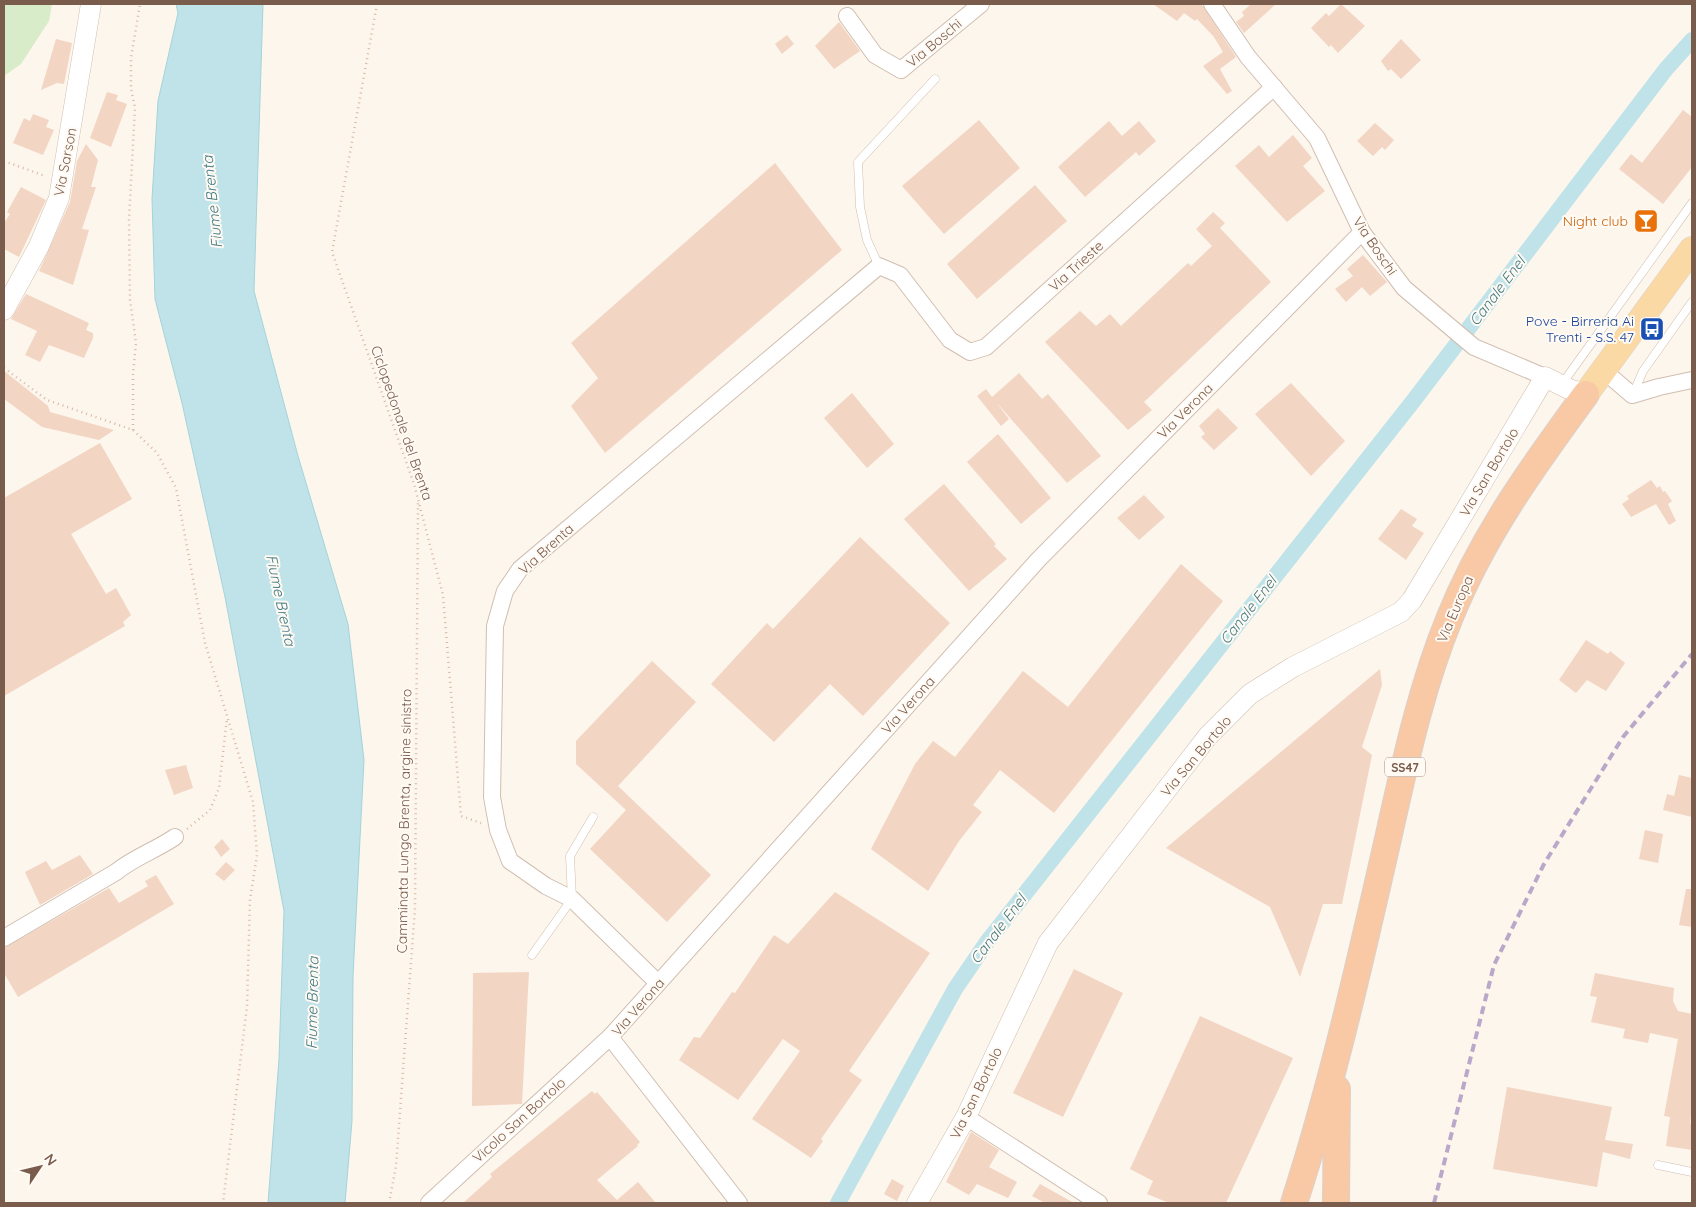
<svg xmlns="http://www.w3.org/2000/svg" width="1696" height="1207" font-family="Quicksand,sans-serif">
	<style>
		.green { fill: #d8ecc9 }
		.water { fill: #bfe3e8; stroke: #a5d3da }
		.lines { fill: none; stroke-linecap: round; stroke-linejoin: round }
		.canal { stroke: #bfe3e8; stroke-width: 16 }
		.building { fill: #f3d5c3 }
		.service-casing { stroke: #d1beb0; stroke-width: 9 }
		.minor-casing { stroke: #d1beb0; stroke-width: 18 }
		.tertiary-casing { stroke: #d1beb0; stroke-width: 21 }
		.primary-casing { stroke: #dad1cd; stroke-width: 26 }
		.trunk-casing { stroke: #dad1cd; stroke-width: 28 }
		.path { stroke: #d9b8a5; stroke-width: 2.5; stroke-dasharray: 1 4; stroke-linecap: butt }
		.service { stroke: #fff; stroke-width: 8 }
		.minor { stroke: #fff; stroke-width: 16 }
		.tertiary { stroke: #fff; stroke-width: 20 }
		.primary { stroke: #fbd9a5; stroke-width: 25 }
		.trunk { stroke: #f9c8a4; stroke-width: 26 }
		.rail { stroke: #b9a8c9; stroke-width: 4; stroke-dasharray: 8 5; stroke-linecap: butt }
		.labels { text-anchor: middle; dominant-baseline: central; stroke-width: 4; stroke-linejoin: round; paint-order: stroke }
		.shield { fill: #fffaf3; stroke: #a28b7f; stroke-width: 1 }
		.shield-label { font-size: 12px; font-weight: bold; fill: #7a5c4d }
		.street-label { font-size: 14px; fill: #7a5c4d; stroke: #fffaf3 }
		.food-label { font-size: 14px; fill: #c56008; stroke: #fffaf3; text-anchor: end }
		.transit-label { font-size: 14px; fill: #164399; stroke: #fffaf3; text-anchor: end }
		.water-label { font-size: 15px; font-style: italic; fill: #437c86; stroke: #fffaf3 }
	</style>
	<rect width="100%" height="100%" fill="#fdf6ec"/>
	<polygon class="green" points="4,4 52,4 49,21 21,64 4,76"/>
	<polygon class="water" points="176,4 263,4 254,291 298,456 348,624 364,760 353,976 352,1121 345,1203 268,1203 279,1059 284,911 225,597 182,403 155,299 152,199 158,101 178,13"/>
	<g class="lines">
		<polyline class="canal" points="838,1203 955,989 987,942 1414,400 1666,69 1692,40"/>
	</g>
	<g class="building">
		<polygon points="1153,4 1200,4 1203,6 1236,57 1220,69 1232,91 1227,94 1203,66 1223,52 1214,37 1197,19 1195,21 1184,13 1177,21"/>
		<polygon points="1251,4 1276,4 1244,33 1236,22 1244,16 1242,12"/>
		<polygon points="1341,4 1365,26 1338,53 1331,45 1329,47 1311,28 1326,13 1329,16"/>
		<polygon points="839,22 860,51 834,69 815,46"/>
		<polygon points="787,35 794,44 782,54 775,44"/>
		<polygon points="56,39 72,43 64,84 57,83 41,90"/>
		<polygon points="1401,39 1421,60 1401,79 1391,69 1388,71 1381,61"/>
		<polygon points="107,92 118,95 116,100 127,104 111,147 90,138"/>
		<polygon points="1683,110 1692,117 1692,167 1663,204 1619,169 1631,154 1642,163"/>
		<polygon points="33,114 49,120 46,127 54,130 43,155 13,143 24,118 30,121"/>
		<polygon points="979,120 1020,168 944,234 902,186"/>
		<polygon points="1109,121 1122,136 1139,121 1156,141 1139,156 1136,152 1085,197 1058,167"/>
		<polygon points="1375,123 1394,140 1385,150 1382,147 1373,156 1357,141"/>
		<polygon points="1293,135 1312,158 1303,166 1325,191 1287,222 1235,166 1259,145 1269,157"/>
		<polygon points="86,144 98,160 91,187 96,187 82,229 89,230 73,285 39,271 70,202 77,161"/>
		<polygon points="775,163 842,250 605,453 571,406 598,378 571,343"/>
		<polygon points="1035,185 1067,221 977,299 947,264"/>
		<polygon points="21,187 46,200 19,257 4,249 4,223 10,214 7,212"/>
		<polygon points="1213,212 1225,223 1220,228 1271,282 1144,402 1152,410 1128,430 1045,342 1080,311 1096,326 1110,314 1121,326 1188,263 1191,266 1212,246 1196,229"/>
		<polygon points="1363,255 1387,282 1370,296 1362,287 1346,302 1335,289 1353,276 1347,269"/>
		<polygon points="26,294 89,323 86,330 93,333 93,338 84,358 49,345 40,362 25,355 37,331 11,319"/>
		<polygon points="4,371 48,406 50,412 114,430 99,440 42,427 4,399"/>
		<polygon points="1019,373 1042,399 1048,394 1101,456 1067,483 996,402 1009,419 1001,426 977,396 986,389 992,397"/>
		<polygon points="1291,383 1345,441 1311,476 1255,414"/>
		<polygon points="852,393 894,444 867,468 824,418"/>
		<polygon points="1218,408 1238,428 1214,450 1201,437 1205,434 1199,426"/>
		<polygon points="998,434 1051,498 1021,524 967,462"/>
		<polygon points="100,443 132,499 71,534 106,594 116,588 131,615 123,622 125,626 4,696 4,498"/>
		<polygon points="1651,480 1657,488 1660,486 1663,492 1665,491 1672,501 1668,504 1676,521 1669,525 1656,504 1631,517 1622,504 1629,499 1627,496"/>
		<polygon points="944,484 996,544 994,546 1007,559 969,591 904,519"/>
		<polygon points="1144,495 1165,517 1139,540 1117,518"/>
		<polygon points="1401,509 1417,519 1412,526 1424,533 1406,560 1378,539"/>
		<polygon points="860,537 950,623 863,716 830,684 774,742 711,684 767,623 773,629"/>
		<polygon points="1181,564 1223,601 1054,813 1000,770 973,805 982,812 959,841 928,891 871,849 915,764 933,741 955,757 1023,671 1068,707"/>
		<polygon points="1586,640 1608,654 1610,651 1625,663 1606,691 1587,680 1576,693 1559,680"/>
		<polygon points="652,661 696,702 618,786 711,875 667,922 590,849 626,810 576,764 576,741"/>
		<polygon points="1380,669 1382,685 1362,747 1372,755 1342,904 1323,904 1300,977 1270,907 1166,848"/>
		<polygon points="186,765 193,788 174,795 165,770"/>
		<polygon points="1679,775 1692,778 1692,817 1663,810 1667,794 1674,796"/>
		<polygon points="1645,830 1663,834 1658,863 1639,859"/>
		<polygon points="222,839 230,849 221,857 214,847"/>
		<polygon points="80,855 93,874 40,905 25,872 46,861 52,870"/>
		<polygon points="226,862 235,870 224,881 215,874"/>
		<polygon points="156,875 174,904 18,997 4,973 4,948 109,888 119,903 148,886 145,881"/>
		<polygon points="1686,889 1692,889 1692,927 1679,925"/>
		<polygon points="835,892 930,953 849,1071 862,1080 821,1139 823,1141 811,1158 752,1119 800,1051 783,1039 738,1100 679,1060 694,1037 700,1038 732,992 735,993 774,935 788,944"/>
		<polygon points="1074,969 1123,993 1063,1117 1013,1093"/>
		<polygon points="529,972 522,1104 472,1106 473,973"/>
		<polygon points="1595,973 1674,988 1673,1001 1678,1011 1692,1014 1692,1109 1690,1123 1692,1124 1692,1150 1666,1146 1670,1117 1664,1116 1678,1039 1650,1033 1648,1043 1623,1038 1625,1029 1591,1022 1597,997 1590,996"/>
		<polygon points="1200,1016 1293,1058 1226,1203 1169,1203 1147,1194 1153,1181 1130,1169"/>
		<polygon points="1507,1087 1612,1107 1605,1140 1633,1144 1630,1159 1603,1152 1597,1187 1493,1169"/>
		<polygon points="592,1091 595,1094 597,1092 640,1142 637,1145 638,1146 597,1180 617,1200 638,1182 656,1203 463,1203 492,1177 490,1174"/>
		<polygon points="971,1132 999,1150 989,1167 1017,1182 1008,1198 977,1184 969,1195 946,1182"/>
		<polygon points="892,1179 904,1186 897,1201 884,1194"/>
		<polygon points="1040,1184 1074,1203 1045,1203 1032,1196"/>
	</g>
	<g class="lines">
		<defs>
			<g id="service">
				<polyline points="879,266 867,240 860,207 858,162 935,79"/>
				<polyline points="1562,384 1692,203"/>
				<polyline points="1633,394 1643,371 1692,302"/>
				<polyline points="532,955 572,899 570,856 593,817"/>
				<polyline points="1658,1165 1692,1172"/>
			</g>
			<g id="minor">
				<polyline points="1212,4 1248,57 1317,138 1362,232 1404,288 1474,347 1545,377"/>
				<polyline points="847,16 875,55 901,70 981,4"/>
				<polyline points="1603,370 1632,395 1659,387 1692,380"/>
				<path d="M4,938L116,872C133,858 156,850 175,837"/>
				<polyline points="658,983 572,899 546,886 510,861 498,830 492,797 495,626 505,591 520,569 879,266 900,275 950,340 970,352 986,347 1274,87"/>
				<polyline points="966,1117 1099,1203"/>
				<polyline points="429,1203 610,1037"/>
				<polyline points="739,1203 610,1037 1038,560 1362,232"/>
			</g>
			<g id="tertiary">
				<polyline points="4,310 39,246 59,198 91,4"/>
				<polyline points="917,1203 966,1117 1048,943 1208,736 1250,694 1293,667 1401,612 1412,600 1545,377 1569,389 1586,394"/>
			</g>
			<polyline id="primary" points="1586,394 1692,249"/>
			<g id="trunk">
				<path d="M1294,1203C1331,1089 1358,970 1385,852C1403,773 1419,692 1450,617C1483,535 1534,465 1586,394"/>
				<polyline points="1336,1203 1337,1089"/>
			</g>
		</defs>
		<use href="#service" class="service-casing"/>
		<use href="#minor" class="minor-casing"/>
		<use href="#tertiary" class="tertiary-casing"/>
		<use href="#primary" class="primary-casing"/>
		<use href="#trunk" class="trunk-casing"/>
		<g class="path">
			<polyline points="377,4 332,252 414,484 443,595 461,816 481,823"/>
			<polyline points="4,161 45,176"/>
			<polyline points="4,368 47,400 133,430 157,453 176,488 205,643 253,802 257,855 250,900 247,1006 223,1203"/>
			<polyline points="133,430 133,374 136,343 130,300 129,219 135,108 131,89 131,58 140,4"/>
			<polyline points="187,829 210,810 219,788 227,718"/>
			<polyline points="389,1203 396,1166 415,908 418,503"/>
		</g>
		<use href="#service" class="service"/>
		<use href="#minor" class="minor"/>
		<use href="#tertiary" class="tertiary"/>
		<use href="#primary" class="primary"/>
		<use href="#trunk" class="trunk"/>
		<polyline class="rail" points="1434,1203 1494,965 1544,864 1623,737 1692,654"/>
	</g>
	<defs>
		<symbol id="bar-square" viewBox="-11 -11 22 22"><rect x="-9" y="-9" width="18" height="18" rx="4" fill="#e8710a" stroke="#fffaf3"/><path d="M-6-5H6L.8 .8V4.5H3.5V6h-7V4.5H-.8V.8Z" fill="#fff"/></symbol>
		<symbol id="bus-square" viewBox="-11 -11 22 22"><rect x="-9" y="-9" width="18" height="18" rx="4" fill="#1a4fb4" stroke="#fffaf3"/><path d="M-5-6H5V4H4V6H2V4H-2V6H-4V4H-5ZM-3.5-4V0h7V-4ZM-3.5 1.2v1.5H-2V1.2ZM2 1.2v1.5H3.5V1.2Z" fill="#fff"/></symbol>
	</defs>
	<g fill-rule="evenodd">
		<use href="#bar-square" x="1632" y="207" width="28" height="28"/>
		<use href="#bus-square" x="1638" y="315" width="28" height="28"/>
	</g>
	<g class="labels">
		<rect class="shield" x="1385" y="757.5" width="40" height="19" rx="4"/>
		<g class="shield-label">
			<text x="1405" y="767">SS47</text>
		</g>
		<g class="street-label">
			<text transform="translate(934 43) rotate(-40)">Via Boschi</text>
			<text transform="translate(65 162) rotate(-79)">Via Sarson</text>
			<text transform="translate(1375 246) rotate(56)">Via Boschi</text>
			<text transform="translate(1076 266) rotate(-42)">Via Trieste</text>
			<text transform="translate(1185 411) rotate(-45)">Via Verona</text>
			<text transform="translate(402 423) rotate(71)">Ciclopedonale del Brenta</text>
			<text transform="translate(1489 472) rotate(-59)">Via San Bortolo</text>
			<text transform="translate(546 549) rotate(-42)">Via Brenta</text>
			<text transform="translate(1455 609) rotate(-67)">Via Europa</text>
			<text transform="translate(908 705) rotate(-48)">Via Verona</text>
			<text transform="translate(1196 756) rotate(-50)">Via San Bortolo</text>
			<text transform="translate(404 821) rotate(-89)">Camminata Lungo Brenta, argine sinistro</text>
			<text transform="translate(638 1007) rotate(-49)">Via Verona</text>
			<text transform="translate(976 1093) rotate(-64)">Via San Bortolo</text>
			<text transform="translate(519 1120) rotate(-42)">Vicolo San Bortolo</text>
		</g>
		<g class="food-label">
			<text x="1628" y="221">Night club</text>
		</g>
		<g class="transit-label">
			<text x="1634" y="321">Pove - Birreria Ai<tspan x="1634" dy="16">Trenti - S.S. 47</tspan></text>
		</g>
		<g class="water-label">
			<text transform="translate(212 202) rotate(-96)">Fiume Brenta</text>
			<text transform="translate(1497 291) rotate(-53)">Canale Enel</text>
			<text transform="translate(281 600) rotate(78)">Fiume Brenta</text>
			<text transform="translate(1248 610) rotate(-52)">Canale Enel</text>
			<text transform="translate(998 929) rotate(-53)">Canale Enel</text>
			<text transform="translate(312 1003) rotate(-89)">Fiume Brenta</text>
		</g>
	</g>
	<rect width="1696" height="1207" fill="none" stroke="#7a5c4d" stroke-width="10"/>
	<g transform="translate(40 1167) rotate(55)" stroke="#fffaf3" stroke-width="4" paint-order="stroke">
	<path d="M0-4L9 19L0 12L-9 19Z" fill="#7a5c4d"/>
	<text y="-8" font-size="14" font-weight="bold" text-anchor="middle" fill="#7a5c4d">N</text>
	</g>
</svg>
